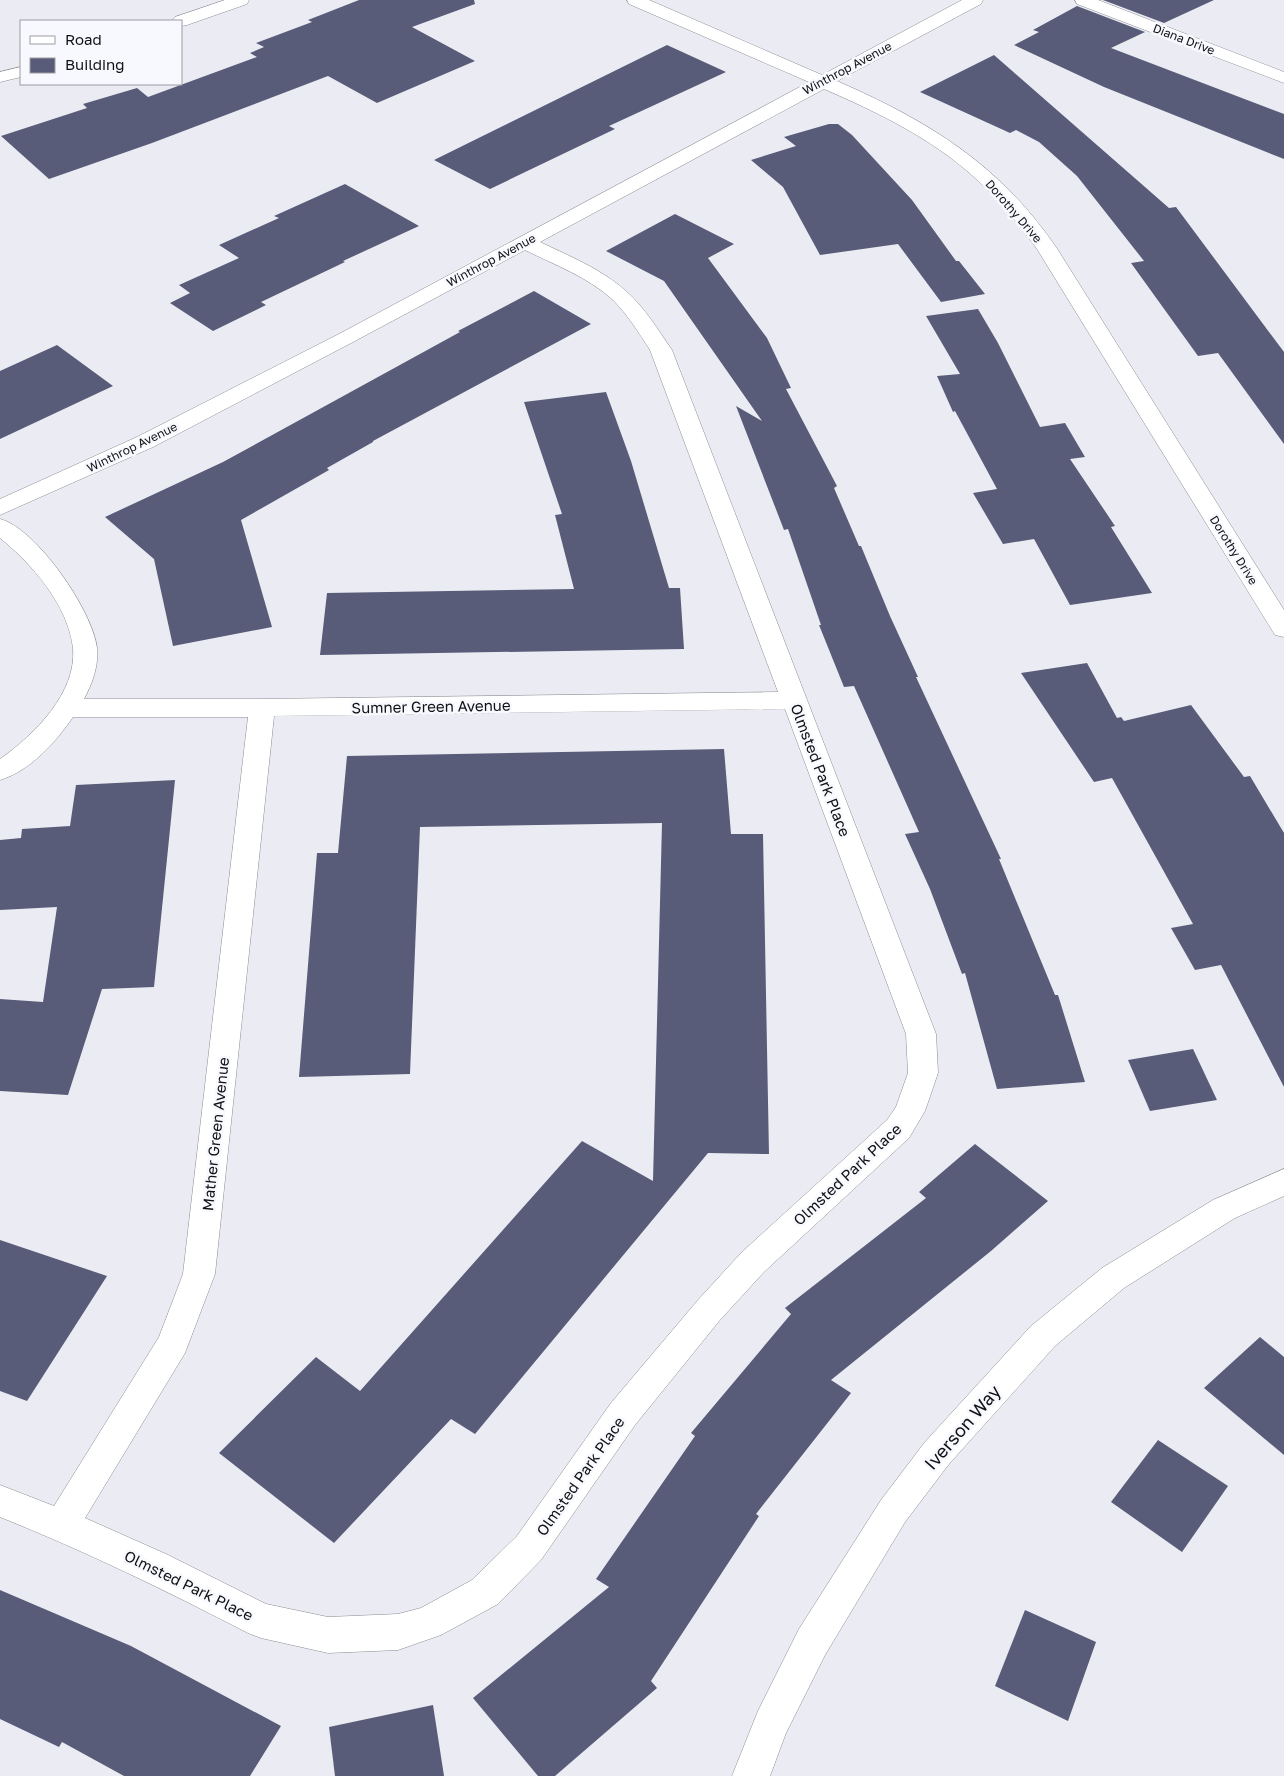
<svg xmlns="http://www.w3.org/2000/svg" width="1284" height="1776" font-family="'Golos Text',sans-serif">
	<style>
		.building { fill: #585c78 }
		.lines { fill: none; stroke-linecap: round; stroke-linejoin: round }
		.street-casing { stroke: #8c8d94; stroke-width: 1 }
		.street { fill: #fff; fill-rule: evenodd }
		.labels { text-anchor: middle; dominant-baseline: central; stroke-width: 5; stroke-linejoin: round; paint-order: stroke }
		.far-street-label { font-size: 12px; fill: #101113; stroke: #f8f9fe }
		.street-label { font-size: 15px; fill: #101113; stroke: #f8f9fe }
		.near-street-label { font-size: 18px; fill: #101113; stroke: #f8f9fe }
	</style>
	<rect width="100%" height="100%" fill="#ebecf3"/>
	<g class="building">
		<polygon points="359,0 474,0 475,4 412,27 475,61 377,103 328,76 152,143 49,179 1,136 87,108 83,104 137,88 148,97 257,57 250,53 264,47 256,43 312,22 308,20"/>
		<polygon points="1103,0 1214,0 1164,23"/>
		<polygon points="1077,6 1145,32 1111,48 1284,114 1284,159 1104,87 1014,45 1039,32 1033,30"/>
		<polygon points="667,45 726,72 609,126 615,129 490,189 434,160"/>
		<polygon points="994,55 1169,208 1176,207 1284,352 1284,444 1218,353 1198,356 1131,263 1144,261 1077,176 1039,142 1016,130 1010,133 920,92"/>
		<polygon points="829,124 838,124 852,135 912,200 956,261 959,261 985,294 941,302 898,244 820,255 783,187 751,160 796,146 784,137"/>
		<polygon points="345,184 419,226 343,261 345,262 261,302 266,305 213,331 170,303 190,293 179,285 239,258 219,245 279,218 274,216"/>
		<polygon points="675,214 734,244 708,258 767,338 791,388 786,389 837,486 834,488 859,546 861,546 890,616 918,677 916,677 1001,859 999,859 1055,995 1058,995 1085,1082 997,1089 965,973 962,974 930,889 905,834 919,832 854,686 844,687 819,625 821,625 788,529 784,530 736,406 762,421 664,281 606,251"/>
		<polygon points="534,291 591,324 373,441 373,442 327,468 329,470 241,520 272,627 173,646 154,559 105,517 223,462 460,332 458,331"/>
		<polygon points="978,309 998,343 1040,427 1065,423 1085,457 1070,459 1115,526 1111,527 1152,593 1070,605 1034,539 1003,544 973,493 997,489 955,411 953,412 937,376 960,374 926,316"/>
		<polygon points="57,345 113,386 0,439 0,371"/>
		<polygon points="606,392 631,461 669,588 680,588 684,649 320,655 327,593 574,589 555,515 562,514 524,402"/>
		<polygon points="1087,663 1117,718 1121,717 1124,721 1191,705 1244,777 1250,776 1284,833 1284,1087 1221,965 1195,970 1171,928 1193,924 1112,778 1094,782 1021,673"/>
		<polygon points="724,749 731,834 763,834 769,1154 708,1153 475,1434 451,1419 334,1543 219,1453 316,1357 360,1391 582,1141 653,1181 662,823 420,827 410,1074 299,1077 317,853 338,853 347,756"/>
		<polygon points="175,780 154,987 102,989 68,1095 0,1091 0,999 43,1002 57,907 0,910 0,840 21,838 22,829 70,826 76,785"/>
		<polygon points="1193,1049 1217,1100 1150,1111 1128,1060"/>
		<polygon points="975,1144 1048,1201 991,1251 831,1380 851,1393 756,1514 759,1516 651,1681 657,1688 555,1776 538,1776 473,1698 609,1587 596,1579 695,1436 691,1433 791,1314 785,1308 926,1198 919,1192"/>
		<polygon points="0,1240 107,1276 27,1401 0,1391"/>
		<polygon points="1260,1337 1284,1357 1284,1455 1204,1388"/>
		<polygon points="1158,1440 1228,1486 1182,1552 1111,1502"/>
		<polygon points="0,1590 131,1646 281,1726 250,1776 124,1776 62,1742 59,1747 0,1719"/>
		<polygon points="1025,1610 1096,1642 1068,1721 995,1686"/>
		<polygon points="433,1705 444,1776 335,1776 329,1727"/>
	</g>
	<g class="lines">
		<defs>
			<g id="street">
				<polygon points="225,0 249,0 247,4 187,25 181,26 181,21 172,21 175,17"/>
				<path d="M627,0H649L822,75L962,0H983L981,4L837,81C928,121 998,163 1056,247L1284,610V637L1275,635L1037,249C1018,223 998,198 974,177C931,138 877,112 824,89L540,242C569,256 602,269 627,292C645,308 658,330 672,350L936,1034L938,1073L925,1111L909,1138L764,1272L720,1320L635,1425L541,1560L498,1604L441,1635L398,1650L328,1653L261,1638L248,1633C167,1591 85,1551 0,1517V1485L54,1506L159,1337L183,1274L248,717H73C56,742 30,771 0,780V759C34,735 77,693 73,648C68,605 32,564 0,538V519C36,528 93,611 97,648C99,666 92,684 84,699H262L778,692L650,350C639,333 628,315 613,300C588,277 555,265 525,250L353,342L153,447L0,515V499L137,437L339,334L809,82L629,4ZM785,709L906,1034L908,1073L896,1107L887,1120L742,1252L698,1300L611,1403L517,1536L472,1580L421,1608L398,1614L328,1617L266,1604L166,1554L85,1518L185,1353L215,1274L274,716Z"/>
				<polygon points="1075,0 1098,0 1284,72 1284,83 1077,4"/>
				<polygon points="21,67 21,77 0,82 0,72"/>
				<polygon points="1284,1169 1284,1196 1235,1218 1124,1288 1055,1346 949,1464 905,1522 825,1655 786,1733 770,1776 732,1776 758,1711 799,1629 881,1500 925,1442 1031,1326 1102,1268 1213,1200"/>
			</g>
		</defs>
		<use href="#street" class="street-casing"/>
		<use href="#street" class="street"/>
	</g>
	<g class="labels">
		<g class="far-street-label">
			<text transform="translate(1184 39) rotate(21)">Diana Drive</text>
			<text transform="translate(847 68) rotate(-28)">Winthrop Avenue</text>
			<text transform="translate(1014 211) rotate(49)">Dorothy Drive</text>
			<text transform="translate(491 260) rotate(-28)">Winthrop Avenue</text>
			<text transform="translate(132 447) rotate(-26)">Winthrop Avenue</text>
			<text transform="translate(1234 550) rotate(58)">Dorothy Drive</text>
		</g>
		<g class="street-label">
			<text transform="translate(431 706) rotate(-1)">Sumner Green Avenue</text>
			<text transform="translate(821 770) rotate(69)">Olmsted Park Place</text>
			<text transform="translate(215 1134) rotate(-84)">Mather Green Avenue</text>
			<text transform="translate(847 1174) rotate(-43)">Olmsted Park Place</text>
			<text transform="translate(580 1476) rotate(-55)">Olmsted Park Place</text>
			<text transform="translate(189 1585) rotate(26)">Olmsted Park Place</text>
		</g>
		<g class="near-street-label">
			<text transform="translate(962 1427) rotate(-49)">Iverson Way</text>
		</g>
	</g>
	<rect x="20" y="20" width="162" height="65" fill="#f8f9fe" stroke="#9b9ca0"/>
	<rect x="30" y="36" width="25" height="8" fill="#ffffff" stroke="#9b9ca0"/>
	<text x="65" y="45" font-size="15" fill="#101113">Road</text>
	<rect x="30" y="58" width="25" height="15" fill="#585c78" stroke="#9b9ca0"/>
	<text x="65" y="70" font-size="15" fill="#101113">Building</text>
</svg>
